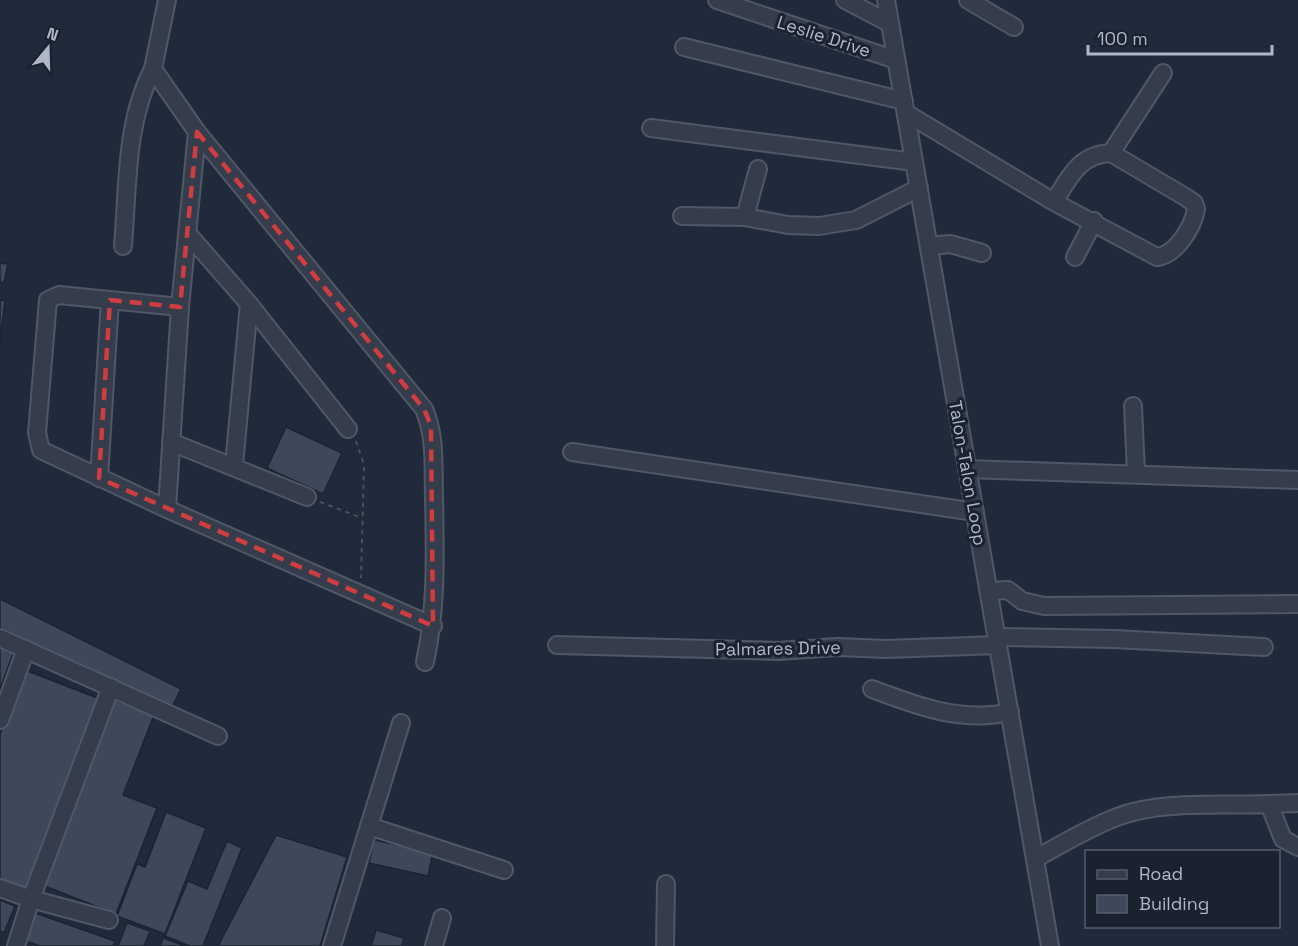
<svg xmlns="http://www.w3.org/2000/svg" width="1298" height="946" font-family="'Space Grotesk',sans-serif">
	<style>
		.building { fill: #3d485b; stroke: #1c2432; stroke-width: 1.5 }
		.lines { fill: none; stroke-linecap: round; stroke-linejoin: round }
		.minor-casing { stroke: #505766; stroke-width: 20 }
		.path { stroke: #41555a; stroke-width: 2; stroke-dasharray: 4.5 4.5; stroke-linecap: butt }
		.minor { stroke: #353c4b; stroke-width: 16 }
		.marked { fill: none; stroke: #d03d40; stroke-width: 4.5; stroke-dasharray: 12 8; stroke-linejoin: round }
		.labels { text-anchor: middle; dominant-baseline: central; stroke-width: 6; stroke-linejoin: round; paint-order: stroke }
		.street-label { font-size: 18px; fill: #b0b7c7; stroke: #1a2230 }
	</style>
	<rect width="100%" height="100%" fill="#212a3b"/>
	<g class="building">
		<polygon points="0,263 8,264 4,283 0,282"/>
		<polygon points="0,300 5,301 0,341"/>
		<polygon points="286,427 342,453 323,494 267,468"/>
		<polygon points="0,599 181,689 171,709 0,628"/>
		<polygon points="0,648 13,654 0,689"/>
		<polygon points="25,670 100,699 26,889 0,879 0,734"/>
		<polygon points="114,700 154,715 123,795 157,808 116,914 42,885"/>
		<polygon points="166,812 206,828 165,934 117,916 137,864 145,867"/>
		<polygon points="276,835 347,857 320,946 218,946"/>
		<polygon points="374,840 433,852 428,876 369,863"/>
		<polygon points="227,841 242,848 203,946 190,946 165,936 188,881 207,889"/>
		<polygon points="0,900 15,906 4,933 0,931"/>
		<polygon points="32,912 115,941 113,946 40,946 23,940"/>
		<polygon points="127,923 150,931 144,946 118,946"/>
		<polygon points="376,930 404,938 402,946 371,946"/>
		<polygon points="163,938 185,946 160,946"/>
	</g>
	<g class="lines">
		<defs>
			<g id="minor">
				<polyline points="717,0 896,60"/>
				<polyline points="845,0 889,23"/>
				<polyline points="886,0 1050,946"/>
				<polyline points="968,0 1014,27"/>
				<polyline points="684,47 904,101"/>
				<polyline points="153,69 167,0"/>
				<path d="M906,113L1054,202C1069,178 1079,154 1111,153L1187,198L1194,203L1196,209C1193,227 1176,255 1157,257L1054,202"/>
				<polyline points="651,128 914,162"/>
				<polyline points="1111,153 1163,73"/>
				<polyline points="682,216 745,217 788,225 819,226 856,220 919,188"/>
				<polyline points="745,217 758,169"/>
				<polyline points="188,234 249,304 348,429"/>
				<path d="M123,246C128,188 125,122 153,69L197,132L424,409C436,437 433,466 434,496C435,552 437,607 425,662"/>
				<polyline points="929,246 950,244 982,253"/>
				<polyline points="1075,257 1094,221"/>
				<polyline points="180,307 59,295 48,300 37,433 41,450 167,509 433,626"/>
				<polyline points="1133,406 1136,473"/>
				<polyline points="171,442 307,497"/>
				<polyline points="572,452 975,512"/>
				<polyline points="234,465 249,304"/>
				<polyline points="967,469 1298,480"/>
				<polyline points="99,478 110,300"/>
				<polyline points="167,509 180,307 197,132"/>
				<polyline points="989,591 1008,590 1022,601 1044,606 1298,604"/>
				<polyline points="997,637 1115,639 1264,647"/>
				<polyline points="0,638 218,736"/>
				<polyline points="557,645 778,651 838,647 886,649 998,645"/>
				<path d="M872,689C917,706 961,723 1010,712"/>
				<polyline points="0,720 26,649"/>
				<polyline points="1269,804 1298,803"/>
				<polyline points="369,826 504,870"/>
				<path d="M1035,859C1062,844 1088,828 1117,817C1161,800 1222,806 1269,804L1283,839L1298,847"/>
				<polyline points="0,888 31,899 16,946"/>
				<polyline points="109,920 31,899 111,687"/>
				<polyline points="332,946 401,723"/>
				<polyline points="434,946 442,918"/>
				<polyline points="665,946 666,884"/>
			</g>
		</defs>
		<use href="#minor" class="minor-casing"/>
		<g class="path">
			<polyline points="356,441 364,465 361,578"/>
			<polyline points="320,502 362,518"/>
		</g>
		<use href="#minor" class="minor"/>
	</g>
	<path class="marked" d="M197,132L424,409L431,426L433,626L99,478L110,300L180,307Z"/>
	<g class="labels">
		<g class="street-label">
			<text transform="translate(824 36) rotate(18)">Leslie Drive</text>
			<text transform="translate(968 473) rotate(80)">Talon-Talon Loop</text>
			<text transform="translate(778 648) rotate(-1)">Palmares Drive</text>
		</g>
	</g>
	<rect x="1085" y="850" width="195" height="78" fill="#1a2230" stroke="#565e6c" stroke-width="1.5"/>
	<rect x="1097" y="870" width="30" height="9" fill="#353c4b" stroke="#565e6c" stroke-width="1.5"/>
	<text x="1139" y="880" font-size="18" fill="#b0b7c7">Road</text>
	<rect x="1097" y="895" width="30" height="18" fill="#3d485b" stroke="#565e6c" stroke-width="1.5"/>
	<text x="1139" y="910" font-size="18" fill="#b0b7c7">Building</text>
	<g transform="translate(48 48) rotate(19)" stroke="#1a2230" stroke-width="4.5" paint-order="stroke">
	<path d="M0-4.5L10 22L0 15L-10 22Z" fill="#b0b7c7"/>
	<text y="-9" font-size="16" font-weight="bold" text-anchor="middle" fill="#b0b7c7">N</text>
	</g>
	<path d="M1088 45v9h184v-9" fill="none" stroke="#b0b7c7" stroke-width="3"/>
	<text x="1097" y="45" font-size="18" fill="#b0b7c7" stroke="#1a2230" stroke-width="4.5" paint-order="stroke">100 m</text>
</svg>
